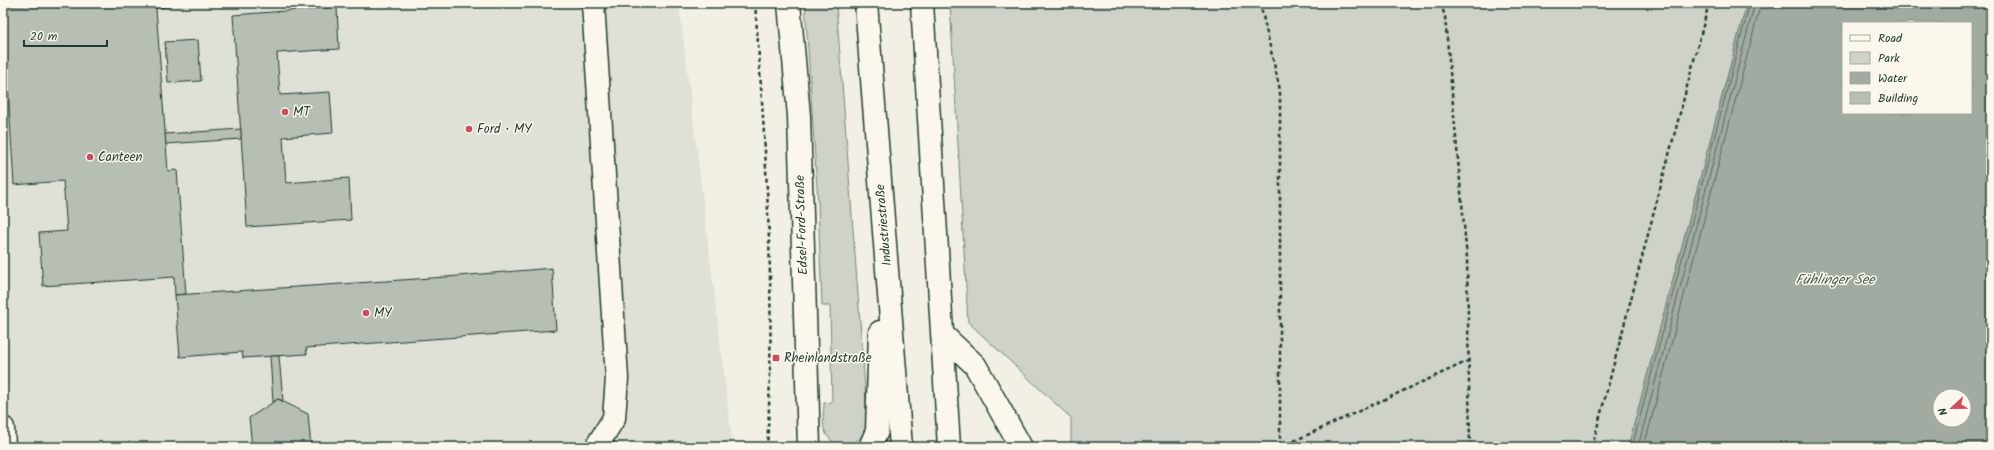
<svg xmlns="http://www.w3.org/2000/svg" width="1994" height="450" font-family="Kalam,sans-serif">
	<style>
		.built { fill: #e0e1d6 }
		.green { fill: #cfd2c8; stroke: #77887e }
		.water { fill: #a2aba1; stroke: #6e7f75; fill-rule: evenodd }
		.lines { fill: none; stroke-linecap: round; stroke-linejoin: round }
		.shore { stroke: #536960; stroke-width: 1 }
		.building { fill: #b7beb3; stroke: #1f3d34 }
		.minor-casing { stroke: #1f3d34; stroke-width: 25 }
		.highway-casing { stroke: #1f3d34; stroke-width: 25 }
		.path { stroke: #1f3d34; stroke-width: 2.5; stroke-dasharray: 4 3; stroke-linecap: butt }
		.minor { stroke: #fbf7ec; stroke-width: 22 }
		.highway { stroke: #fbf7ec; stroke-width: 22 }
		.poi-dot { fill: #d1495b; stroke: #fbf7ec; stroke-width: 1.5 }
		.labels { text-anchor: middle; dominant-baseline: central; stroke-width: 3; stroke-linejoin: round; paint-order: stroke }
		.poi-label { font-size: 13px; fill: #1f3d34; stroke: #fbf7ec; text-anchor: start }
		.street-label { font-size: 13px; fill: #1f3d34; stroke: #fbf7ec }
		.water-label { font-size: 14px; font-style: italic; fill: #465e55; stroke: #fbf7ec }
	</style>
	<rect width="100%" height="100%" fill="#f2f0e5"/>
	<filter id="ink" filterUnits="userSpaceOnUse"><feTurbulence type="fractalNoise" baseFrequency=".025" numOctaves="2"/><feDisplacementMap in="SourceGraphic" scale="8" xChannelSelector="R" yChannelSelector="G"/><feConvolveMatrix kernelMatrix="1 2 1 2 8 2 1 2 1" color-interpolation-filters="sRGB"/></filter>
	<g filter="url(#ink)">
		<polygon class="built" points="3,3 679,3 733,447 3,447"/>
		<g class="green">
			<path d="M805,3H836L867,414C866,422 867,429 862,435C852,450 829,448 824,428C822,421 824,411 824,403L832,402L830,306H822L818,203Z"/>
			<polygon points="950,3 1747,3 1628,447 1071,447 1071,418 968,322"/>
		</g>
		<path class="water" d="M1747,3H1991V447H1628ZM1843,23H1971V113H1843ZM1940,396H1964V420H1940Z"/>
		<g class="lines">
			<g class="shore">
				<polyline points="1632,447 1750,3"/>
				<polyline points="1638,447 1755,3"/>
				<polyline points="1644,447 1761,3"/>
			</g>
		</g>
		<g class="building">
			<polygon points="3,3 51,3 3,6"/>
			<polygon points="51,3 168,3 169,7 156,8 168,171 177,170 186,294 175,295 174,277 43,286 39,233 67,231 63,181 14,185 3,6"/>
			<polygon points="337,7 339,49 277,53 280,95 330,92 333,133 283,137 286,183 349,178 351,220 247,227 233,15"/>
			<polygon points="198,40 201,81 168,83 165,42"/>
			<polygon points="241,129 241,139 166,144 165,134"/>
			<polygon points="552,268 556,330 306,348 307,354 243,358 242,352 180,357 175,295 446,277"/>
			<polygon points="270,356 279,356 283,401 278,399 273,402"/>
			<polygon points="278,399 308,414 311,447 252,447 249,418"/>
		</g>
		<g class="lines">
			<defs>
				<g id="minor">
					<polyline points="593,3 617,378 614,418 598,444 603,447"/>
					<polyline points="789,3 799,116 809,447"/>
					<polyline points="943,335 975,365 1021,447"/>
					<polyline points="3,428 4,447"/>
				</g>
				<g id="highway">
					<polyline points="866,3 901,447"/>
					<polyline points="922,3 949,447"/>
					<polyline points="870,447 877,431 880,332"/>
				</g>
			</defs>
			<use href="#minor" class="minor-casing"/>
			<use href="#highway" class="highway-casing"/>
			<g class="path">
				<path d="M755,3C766,151 776,299 767,447"/>
				<polyline points="1260,3 1280,90 1280,447"/>
				<polyline points="1441,3 1445,17 1467,258 1470,447"/>
				<polyline points="1281,447 1468,361"/>
				<polyline points="1592,447 1709,3"/>
			</g>
			<use href="#minor" class="minor"/>
			<use href="#highway" class="highway"/>
		</g>
	</g>
	<g class="poi-dot">
		<circle cx="285" cy="112" r="4"/>
		<circle cx="469" cy="129" r="4"/>
		<circle cx="90" cy="157" r="4"/>
		<circle cx="366" cy="313" r="4"/>
		<rect x="772" y="354" width="8" height="8" rx="2"/>
	</g>
	<g class="labels">
		<g class="poi-label">
			<text x="293" y="112">MT</text>
			<text x="477" y="129">Ford • MY</text>
			<text x="98" y="157">Canteen</text>
			<text x="374" y="313">MY</text>
			<text x="784" y="358">Rheinlandstraße</text>
		</g>
		<g class="street-label">
			<text transform="translate(802 225) rotate(-92)">Edsel-Ford-Straße</text>
			<text transform="translate(884 225) rotate(-95)">Industriestraße</text>
		</g>
		<g class="water-label">
			<text x="1835" y="280">Fühlinger See</text>
		</g>
	</g>
	<rect width="1994" height="450" fill="none" stroke="#fbf7ec" stroke-width="16"/>
	<rect x="8" y="8" width="1978" height="434" fill="none" stroke="#1f3d34" stroke-width="1.5" filter="url(#ink)"/>
	<rect x="1842" y="22" width="130" height="92" fill="#fbf7ec" stroke="#a3ada2"/>
	<rect x="1850" y="35" width="20" height="6" fill="#fbf7ec" stroke="#a3ada2"/>
	<text x="1878" y="42" font-size="12" fill="#1f3d34">Road</text>
	<rect x="1850" y="52" width="20" height="12" fill="#cfd2c8" stroke="#a3ada2"/>
	<text x="1878" y="62" font-size="12" fill="#1f3d34">Park</text>
	<rect x="1850" y="72" width="20" height="12" fill="#a2aba1" stroke="#a3ada2"/>
	<text x="1878" y="82" font-size="12" fill="#1f3d34">Water</text>
	<rect x="1850" y="92" width="20" height="12" fill="#b7beb3" stroke="#a3ada2"/>
	<text x="1878" y="102" font-size="12" fill="#1f3d34">Building</text>
	<g transform="translate(1952 408) rotate(248)"><circle r="19" fill="#fbf7ec" stroke="#a3ada2"/>
	<path d="M0-3L7 15L0 10L-7 15Z" fill="#d1495b"/>
	<text y="-6" font-size="11" font-weight="bold" text-anchor="middle" fill="#1f3d34">N</text>
	</g>
	<path d="M24 40v6h83v-6" fill="none" stroke="#1f3d34" stroke-width="2"/>
	<text x="30" y="40" font-size="12" fill="#1f3d34" stroke="#fbf7ec" stroke-width="3" paint-order="stroke">20 m</text>
</svg>
